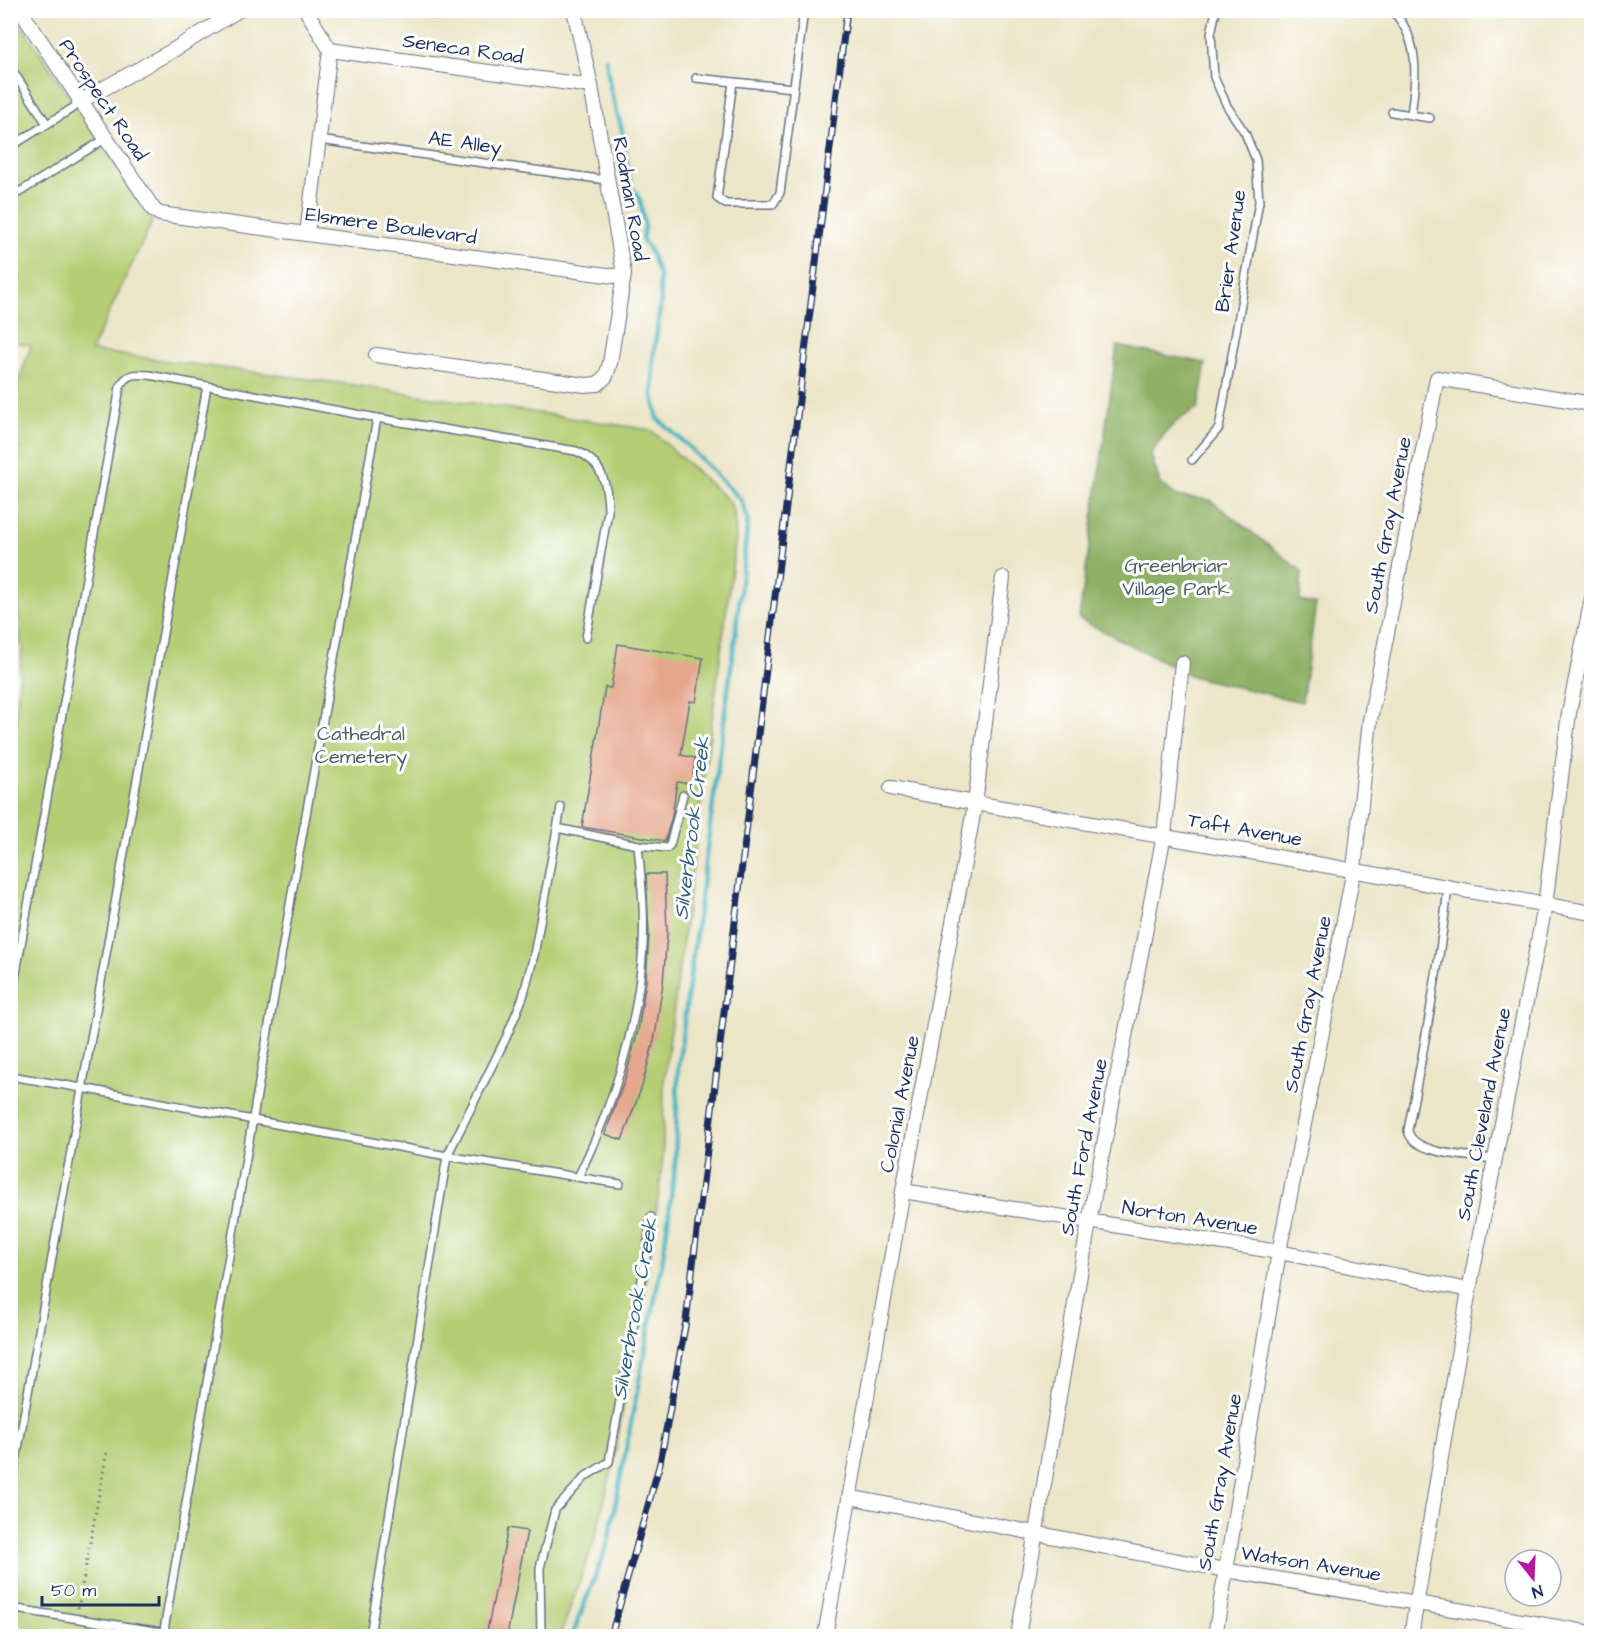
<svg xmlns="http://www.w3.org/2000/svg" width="1602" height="1647" font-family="'Architects Daughter',sans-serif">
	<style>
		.green { fill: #b4ce73; stroke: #687e68; stroke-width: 1.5 }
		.forest { fill: #8fb165; stroke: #557062; stroke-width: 1.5 }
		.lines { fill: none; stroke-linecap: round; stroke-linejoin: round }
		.stream { stroke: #47b5c1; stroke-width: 4.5 }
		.building { fill: #e5a68b }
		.service-casing { stroke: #646f83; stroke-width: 10 }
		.minor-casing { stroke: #646f83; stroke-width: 16 }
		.path { stroke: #646f83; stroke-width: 3; stroke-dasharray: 1.5 4.5; stroke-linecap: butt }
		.service { stroke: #fff; stroke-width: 7 }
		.minor { stroke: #fff; stroke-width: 14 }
		.rail-casing { stroke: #1b2f5e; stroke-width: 7 }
		.rail { stroke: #fff; stroke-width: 4.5; stroke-dasharray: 14; stroke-linecap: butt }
		.labels { text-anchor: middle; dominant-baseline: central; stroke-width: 6; stroke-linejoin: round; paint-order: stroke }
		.street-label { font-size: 20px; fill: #1b2f5e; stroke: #fff }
		.park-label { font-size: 20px; fill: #495f64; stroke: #fff }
		.water-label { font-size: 21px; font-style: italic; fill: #2a5e81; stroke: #fff }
	</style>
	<rect width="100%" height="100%" fill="#fff"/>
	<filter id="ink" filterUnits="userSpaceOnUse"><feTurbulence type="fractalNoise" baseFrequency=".0167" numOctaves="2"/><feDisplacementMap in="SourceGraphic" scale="12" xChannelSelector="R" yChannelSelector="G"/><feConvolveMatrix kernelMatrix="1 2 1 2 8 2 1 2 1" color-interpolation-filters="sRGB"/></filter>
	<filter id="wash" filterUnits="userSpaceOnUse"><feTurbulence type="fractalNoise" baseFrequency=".008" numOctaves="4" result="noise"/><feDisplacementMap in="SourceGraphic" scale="24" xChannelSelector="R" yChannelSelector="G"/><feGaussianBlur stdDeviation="1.35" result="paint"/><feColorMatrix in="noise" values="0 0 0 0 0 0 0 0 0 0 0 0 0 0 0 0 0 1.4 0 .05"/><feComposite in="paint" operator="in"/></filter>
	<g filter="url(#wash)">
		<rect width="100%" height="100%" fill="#ece5c7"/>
		<polygon class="green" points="11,10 153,220 91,351 339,383 651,430 730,502 734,513 736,538 664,1082 663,1155 660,1185 651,1247 614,1461 595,1539 560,1636 11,1636 10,782 22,650 11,524 20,447 11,443 10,409 31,345 11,342"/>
		<path class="forest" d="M1117,346L1206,363L1198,409C1174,419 1164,433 1151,454L1160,483L1177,496L1210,500L1302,571L1300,601L1316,604L1302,702L1194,677L1079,619Z"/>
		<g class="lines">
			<polyline class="stream" points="572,1636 608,1543 664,1251 675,1166 678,1068 736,630 748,520 741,500 688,446 658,419 653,396 653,359 661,302 659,275 650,251 642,239 645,226 640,200 631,186 622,130 610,88 606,59"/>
		</g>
		<g id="blocks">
			<g class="building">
				<polygon points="618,644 703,658 696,702 690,701 681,755 695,758 692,784 677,782 672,816 665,841 582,827 605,687 611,688"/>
				<polygon points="646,874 665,874 667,934 663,983 655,1036 642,1086 622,1140 605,1134 625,1079 638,1031 646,981 649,934"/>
				<polygon points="508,1528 527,1531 507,1636 486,1636"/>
			</g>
		</g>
	</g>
	<g filter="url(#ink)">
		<use href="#blocks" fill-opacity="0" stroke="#646f83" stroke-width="1.5"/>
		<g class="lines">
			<defs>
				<g id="service">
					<path d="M1392,10C1421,41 1416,76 1411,114"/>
					<polyline points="13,71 47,124"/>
					<polyline points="696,78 793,88"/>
					<polyline points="733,82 717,198 726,204 773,204 780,193 804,10"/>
					<polyline points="1392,112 1430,118"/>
					<polyline points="319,140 606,180"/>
					<polyline points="10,147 81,103"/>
					<polyline points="10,198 105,139"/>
					<polyline points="1192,460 1219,428 1259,202 1256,160 1245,133 1227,106 1214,77 1211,34 1216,10"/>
					<polyline points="557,828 638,845 667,848 670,845 683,795"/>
					<path d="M1448,888C1439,969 1424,1049 1408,1130C1411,1155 1474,1156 1495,1159"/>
					<path d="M10,1007L120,387C126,373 135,374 149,375L377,418L576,451C602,461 608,485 608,511L586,638"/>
					<polyline points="10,1076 82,1088 447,1156 620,1184"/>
					<path d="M578,1177C614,1104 638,1028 643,946C645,913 641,878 638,845"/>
					<polyline points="10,1494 207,386"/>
					<polyline points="10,1608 186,1636"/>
					<polyline points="163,1636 292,893 377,418"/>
					<polyline points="370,1636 447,1156 506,1038 523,997 534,955 561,807"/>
					<polyline points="541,1636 540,1568 555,1510 586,1476 609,1462 646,1257 651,1217"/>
				</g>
				<g id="minor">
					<polyline points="20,10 154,210 160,214 614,276 624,274"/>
					<polyline points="306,10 330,50 307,234"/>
					<polyline points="330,50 591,86"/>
					<polyline points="79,102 170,52 239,10"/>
					<polyline points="376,355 585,385 598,384 606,376 610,363 624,274 591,86 574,10"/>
					<polyline points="891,788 1592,913"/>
					<polyline points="903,1191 1279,1252 1469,1290"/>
					<polyline points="849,1497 1225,1570 1592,1633"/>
					<polyline points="825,1636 903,1191 975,804 1003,578"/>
					<polyline points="1018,1636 1089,1222 1164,835 1182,663"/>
					<polyline points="1215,1636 1279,1252 1354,869 1370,720 1437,378 1592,404"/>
					<polyline points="1411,1636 1469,1290 1545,906 1569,713 1592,598"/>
				</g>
			</defs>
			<use href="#service" class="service-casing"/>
			<use href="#minor" class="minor-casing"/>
			<polyline class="path" points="78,1608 107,1451"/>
			<use href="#service" class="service"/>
			<use href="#minor" class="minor"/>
			<defs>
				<polyline id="rail" points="611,1636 660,1463 686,1321 847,10"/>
			</defs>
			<use href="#rail" class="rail-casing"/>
			<use href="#rail" class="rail"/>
		</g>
	</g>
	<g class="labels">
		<g class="street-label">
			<text transform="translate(463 49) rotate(8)">Seneca Road</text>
			<text transform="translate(103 100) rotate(56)">Prospect Road</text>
			<text transform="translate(465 143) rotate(8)">AE Alley</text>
			<text transform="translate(630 199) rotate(80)">Rodman Road</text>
			<text transform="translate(391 226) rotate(8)">Elsmere Boulevard</text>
			<text transform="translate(1231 251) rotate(-82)">Brier Avenue</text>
			<text transform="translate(1388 525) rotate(-79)">South Gray Avenue</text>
			<text transform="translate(1245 830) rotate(10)">Taft Avenue</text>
			<text transform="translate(1308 1004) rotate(-79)">South Gray Avenue</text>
			<text transform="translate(900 1104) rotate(-79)">Colonial Avenue</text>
			<text transform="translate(1484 1114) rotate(-79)">South Cleveland Avenue</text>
			<text transform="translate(1084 1147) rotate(-79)">South Ford Avenue</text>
			<text transform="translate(1190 1218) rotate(9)">Norton Avenue</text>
			<text transform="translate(1220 1482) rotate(-80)">South Gray Avenue</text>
			<text transform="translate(1311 1564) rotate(9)">Watson Avenue</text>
		</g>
		<g class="park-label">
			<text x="1176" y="566">Greenbriar<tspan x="1176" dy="23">Village Park</tspan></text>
			<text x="361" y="734">Cathedral<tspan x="361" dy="23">Cemetery</tspan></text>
		</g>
		<g class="water-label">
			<text transform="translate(692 828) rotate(-83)">Silverbrook Creek</text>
			<text transform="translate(635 1309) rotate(-80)">Silverbrook Creek</text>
		</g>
	</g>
	<rect width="1602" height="1647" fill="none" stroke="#fff" stroke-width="36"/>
	<g transform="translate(1533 1578) rotate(162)"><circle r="28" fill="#ffffff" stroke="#a4acbf" stroke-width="1.5"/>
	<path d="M0-4.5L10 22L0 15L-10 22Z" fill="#b5179e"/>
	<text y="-9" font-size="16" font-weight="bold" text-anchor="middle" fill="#1b2f5e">N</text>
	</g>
	<path d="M42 1596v9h117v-9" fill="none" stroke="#1b2f5e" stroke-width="3"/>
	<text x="51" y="1596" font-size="18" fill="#1b2f5e" stroke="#ffffff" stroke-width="4.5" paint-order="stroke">50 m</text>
</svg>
